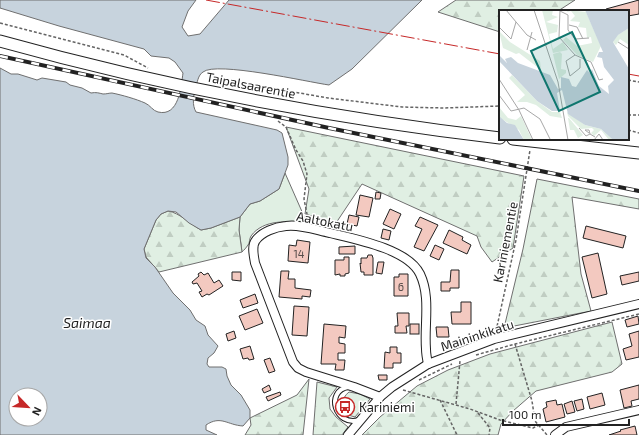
<svg xmlns="http://www.w3.org/2000/svg" width="639" height="435" font-family="'Exo 2',sans-serif">
	<style>
		.grass { fill: #e0efe3; stroke: #6f6f6f }
		.forest { fill: url(#forest-firs); stroke: #6f6f6f }
		.water { fill: #c7d3dd; stroke: #6f6f6f; fill-rule: evenodd }
		.building { fill: #f3c9c0; stroke: #222 }
		.lines { fill: none; stroke-linecap: round; stroke-linejoin: round }
		.service-casing { stroke: #222; stroke-width: 6 }
		.minor-casing { stroke: #222; stroke-width: 10 }
		.secondary-casing { stroke: #222; stroke-width: 13 }
		.path { stroke: #646464; stroke-width: 1.5; stroke-dasharray: 3 2; stroke-linecap: butt }
		.service { stroke: #fff; stroke-width: 4 }
		.minor { stroke: #fff; stroke-width: 8 }
		.secondary { stroke: #fff; stroke-width: 11 }
		.rail-casing { stroke: #222; stroke-width: 4 }
		.rail { stroke: #fff; stroke-width: 2.5; stroke-dasharray: 8; stroke-linecap: butt }
		.power { stroke: #c62828; stroke-width: 1; stroke-dasharray: 14 3 2 3; stroke-linecap: butt }
		.labels { text-anchor: middle; dominant-baseline: central; stroke-width: 3; stroke-linejoin: round; paint-order: stroke }
		.number-label { font-size: 11px; fill: #564c4a }
		.street-label { font-size: 13px; fill: #222; stroke: #fff }
		.poi-label { font-size: 13px; fill: #222; stroke: #fff; text-anchor: start }
		.water-label { font-size: 14px; font-style: italic; fill: #222; stroke: #fff }
		.inset-road { fill: none; stroke: #a7a7a7; stroke-width: 1 }
		.view { fill: #0f766e; fill-opacity: 0.15; stroke: #0f766e; stroke-width: 2 }
		.inset-edge { fill: none; stroke: #222; stroke-width: 2 }
	</style>
	<defs>
		<pattern id="forest-firs" width="22" height="20" patternUnits="userSpaceOnUse"><rect width="22" height="20" fill="#e0efe3"/><path d="M5 1l3.5 6h-7zM16 11l3.5 6h-7z" fill="#c0cdc2"/></pattern>
	</defs>
	<rect width="100%" height="100%" fill="#fff"/>
	<g class="grass">
		<path d="M285,173L307,223C289,221 263,219 251,236C249,239 250,243 248,245C246,248 244,250 242,252L239,230L240,217L250,204L260,201L279,189Z"/>
		<path d="M349,392L360,394L370,399L355,417L348,415C341,408 341,398 349,392Z"/>
	</g>
	<g class="forest">
		<polygon points="456,0 575,0 558,11 500,11 500,32 438,12"/>
		<polygon points="286,127 524,176 513,248 492,262 481,247 477,236 362,184 336,223 305,214 309,189"/>
		<polygon points="537,179 639,199 639,209 572,197 581,274 591,311 504,328 523,249"/>
		<path d="M168,211C180,213 190,224 201,230L211,228L240,217L239,230L242,252L159,272L146,257L144,249L156,220L161,214Z"/>
		<polygon points="612,322 622,364 612,372 536,391 513,411 501,424 498,435 362,435 380,417 417,386 448,370 490,354"/>
		<polygon points="309,379 303,435 245,435 251,425 250,418 297,395"/>
		<polygon points="317,382 337,387 329,398 330,409 336,417 348,427 342,435 313,435"/>
	</g>
	<path class="water" d="M0,0H196L188,11L182,27L188,36L200,34L229,0H422L352,69L329,85C308,82 216,61 203,72C198,75 197,83 196,88C193,96 192,105 196,112L277,130L282,133L288,157V165L279,189L260,201L250,204L240,217L211,228L201,230L189,223L176,212L168,211L161,214L156,220L144,249L146,258L155,267L173,293L190,310L196,320L205,326L208,335L218,346L214,353L208,358L207,364L209,367H222L226,369L227,376L231,385L241,395L250,410V418L243,426C227,425 221,415 206,425V430L217,435H0V68L11,74H18L37,80L42,78L66,82L70,85L82,88L91,93C96,92 99,93 103,94C107,94 109,93 112,93C122,95 136,99 145,103C150,105 153,111 158,112C179,117 181,87 183,73L175,62L169,58L151,56L144,49L59,26L0,8ZM16,395H40V419H16Z"/>
	<g class="building">
		<polygon points="639,0 639,14 628,16 628,11 606,11 606,9"/>
		<polygon points="376,192 381,193 380,199 375,199"/>
		<polygon points="360,195 373,198 369,217 356,215"/>
		<polygon points="390,209 401,214 394,229 383,224"/>
		<polygon points="349,215 359,217 357,226 347,224"/>
		<polygon points="420,217 438,225 424,251 414,247 422,229 415,226"/>
		<polygon points="586,226 626,236 623,248 583,238"/>
		<polygon points="383,229 391,231 389,240 381,238"/>
		<polygon points="449,230 463,237 462,240 471,245 467,254 443,243"/>
		<polygon points="297,240 310,242 308,263 288,261 289,245 296,246"/>
		<polygon points="435,245 444,249 439,260 430,256"/>
		<polygon points="355,246 355,254 339,254 339,247"/>
		<polygon points="598,253 607,294 592,298 582,257"/>
		<polygon points="368,255 372,255 373,258 373,275 364,275 364,272 361,272 360,263 361,264 361,258 367,258"/>
		<polygon points="344,257 349,257 349,273 345,274 345,276 340,276 340,274 335,275 335,260 344,260"/>
		<polygon points="378,262 384,262 382,274 376,273"/>
		<polygon points="451,270 459,270 459,288 450,288 450,291 441,291 441,282 450,282"/>
		<polygon points="281,271 289,271 288,279 295,279 295,288 311,290 310,297 302,296 302,299 279,297"/>
		<polygon points="201,272 204,275 208,273 214,283 219,280 223,286 209,295 207,294 202,297 199,292 202,291 197,283 193,284 192,282 199,276 198,274"/>
		<polygon points="232,272 241,272 241,281 232,280"/>
		<polygon points="639,272 639,281 622,285 620,276"/>
		<polygon points="399,274 408,274 408,296 394,296 394,277 399,277"/>
		<polygon points="255,294 258,303 243,308 240,300"/>
		<polygon points="461,302 471,302 471,324 452,324 451,312 461,312"/>
		<polygon points="294,306 309,307 307,336 292,335"/>
		<polygon points="257,309 263,323 245,330 239,316"/>
		<polygon points="397,313 409,313 409,326 406,326 407,333 395,333 395,326 398,326"/>
		<polygon points="638,316 639,324 627,327 625,320"/>
		<polygon points="324,324 346,326 345,338 339,337 339,343 345,344 345,353 338,353 338,360 345,360 344,370 335,370 336,364 321,364"/>
		<rect x="410" y="324" width="9" height="10"/>
		<polygon points="436,327 448,327 449,337 437,337"/>
		<polygon points="234,331 236,338 228,341 226,334"/>
		<polygon points="639,331 639,357 626,360 623,349 632,346 629,334"/>
		<polygon points="250,346 254,359 249,360 248,358 243,359 240,349"/>
		<polygon points="390,347 397,347 397,353 401,353 401,363 393,363 393,368 384,368 385,352 390,353"/>
		<polygon points="270,358 275,371 269,373 264,360"/>
		<polygon points="378,375 387,375 387,380 379,380"/>
		<polygon points="269,385 271,390 264,393 262,389"/>
		<polygon points="639,385 639,399 631,401 632,406 624,408 620,390"/>
		<polygon points="280,392 281,395 268,401 266,397"/>
		<polygon points="602,393 605,405 590,409 587,397"/>
		<polygon points="582,399 584,409 577,411 574,401"/>
		<polygon points="556,400 557,405 562,404 565,417 546,422 543,409 547,407 546,402"/>
		<polygon points="572,401 575,412 567,414 564,404"/>
		<polygon points="635,426 637,435 609,435 621,431 620,430"/>
	</g>
	<g class="lines">
		<defs>
			<path id="service" d="M348,387C325,391 335,427 359,420"/>
			<g id="minor">
				<path d="M380,397L354,387L306,372L298,368L293,362L255,263C254,256 251,246 256,240C262,232 275,227 286,226C300,224 316,230 330,233C355,239 408,249 420,274C431,297 424,324 426,349C426,354 427,359 428,364"/>
				<polyline points="348,435 380,397 392,387 428,364 494,339 639,304"/>
				<polyline points="555,435 566,427 639,410"/>
			</g>
			<g id="secondary">
				<path d="M0,41C164,87 331,118 500,138"/>
				<polyline points="513,139 639,153"/>
			</g>
		</defs>
		<use href="#service" class="service-casing"/>
		<use href="#minor" class="minor-casing"/>
		<use href="#secondary" class="secondary-casing"/>
		<g class="path">
			<polyline points="0,23 124,55 148,68"/>
			<polyline points="628,80 639,82"/>
			<polyline points="232,86 254,85 328,98 402,107 444,108 500,106"/>
			<polyline points="628,115 639,115"/>
			<polyline points="278,121 286,127 296,150 303,161 307,174 304,199 308,219"/>
			<polyline points="628,130 639,133"/>
			<polyline points="496,331 516,240 530,150"/>
			<polyline points="515,344 532,401 535,421 547,435"/>
			<polyline points="476,355 515,344 639,314"/>
			<polyline points="419,380 452,364"/>
			<polyline points="403,390 470,409 500,420 533,428 539,425"/>
			<polyline points="440,400 457,435"/>
			<polyline points="456,404 460,361"/>
			<polyline points="478,413 490,428 489,435"/>
		</g>
		<use href="#service" class="service"/>
		<use href="#minor" class="minor"/>
		<use href="#secondary" class="secondary"/>
		<defs>
			<polyline id="rail" points="0,56 329,128 639,191"/>
		</defs>
		<use href="#rail" class="rail-casing"/>
		<use href="#rail" class="rail"/>
		<g class="power">
			<polyline points="206,0 500,54"/>
			<polyline points="628,74 639,76"/>
		</g>
	</g>
	<defs>
		<symbol id="bus-ring" viewBox="-11 -11 22 22"><circle r="9.5" fill="#fff" stroke="#c62828" stroke-width="1.5"/><path d="M-5-6H5V4H4V6H2V4H-2V6H-4V4H-5ZM-3.5-4V0h7V-4ZM-3.5 1.2v1.5H-2V1.2ZM2 1.2v1.5H3.5V1.2Z" fill="#c62828"/></symbol>
	</defs>
	<g fill-rule="evenodd">
		<use href="#bus-ring" x="334" y="396" width="22" height="22"/>
	</g>
	<g class="labels">
		<g class="number-label">
			<text x="299" y="253">14</text>
			<text x="401" y="286">6</text>
		</g>
		<g class="street-label">
			<text transform="translate(251 85) rotate(11)">Taipalsaarentie</text>
			<text transform="translate(325 221) rotate(11)">Aaltokatu</text>
			<text transform="translate(505 242) rotate(-79)">Kariniementie</text>
			<text transform="translate(477 335) rotate(-18)">Maininkikatu</text>
		</g>
		<g class="poi-label">
			<text x="359" y="407">Kariniemi</text>
		</g>
		<g class="water-label">
			<text x="87" y="322">Saimaa</text>
		</g>
	</g>
	<g transform="translate(499 10)">
		<rect width="130" height="130" fill="#fff"/>
		<path d="M43,0H54L53,5L59,7L47,12L59,15L58,22L50,24L54,39L64,32L69,40L54,43ZM69,0L87,2L102,36L94,52L78,45L64,30L67,27L78,36L93,33L92,27L88,28L87,18L79,17L81,12L71,11L76,6L72,1L68,2ZM0,21L11,32L41,51L42,60L20,43L17,44L4,38ZM61,42L63,44L62,59L67,60V63L60,69L54,44ZM13,65L38,91L53,102H61L63,108L51,106L37,95L28,92H18L26,85L10,68ZM0,97L9,108L17,110L22,106L33,130H25L20,120L0,107ZM68,102L86,115L102,119L114,130H110L102,120L95,126L92,123L95,120L93,118L82,119L69,106ZM69,108H70L84,125L79,128L75,120H71Z" fill="#e0efe3"/>
		<path d="M130,18V35L121,29L117,35L114,32L117,26Z" fill="#e0efe3"/>
		<path d="M86,0H130V18L119,25L114,32L130,59V130H114L102,119L86,115L69,104L63,80L58,83L61,101H53L38,91L0,51V45L8,53L6,49L12,47L19,53L51,65L59,79L62,78V67L70,69L73,76L77,77L88,60L91,63L93,59L100,76L110,84L109,76L115,70L105,57L103,48L98,47L100,42H104ZM0,106L8,113L16,115L25,130H0Z" fill="#c7d3dd"/>
		<path class="inset-road" d="M7,0L28,25L37,30M35,0L59,72L69,130M61,0L60,27L76,45L92,52L100,70L104,69M61,1L69,5V20L76,29L90,28M70,15L78,17L84,29M0,17L12,29L17,12M119,32L130,39M28,40L33,22M76,45L67,51L71,66L81,58V49M0,69L20,100L34,130M0,85L12,101L25,98L41,109L51,129M80,118L87,126L91,124L96,127M90,123L86,120H90L91,124M95,130L100,124L104,130"/>
		<path class="view" d="M73,22L101,82L60,101L32,41Z"/>
		<rect width="130" height="130" class="inset-edge"/>
	</g>
	<g transform="translate(28 407) rotate(115)"><circle r="19" fill="#ffffff" stroke="#a7a7a7"/>
	<path d="M0-3L7 15L0 10L-7 15Z" fill="#c62828"/>
	<text y="-6" font-size="11" font-weight="bold" text-anchor="middle" fill="#222222">N</text>
	</g>
	<path d="M503 419v6h126v-6" fill="none" stroke="#222222" stroke-width="2"/>
	<text x="509" y="419" font-size="12" fill="#222222" stroke="#ffffff" stroke-width="3" paint-order="stroke">100 m</text>
</svg>
